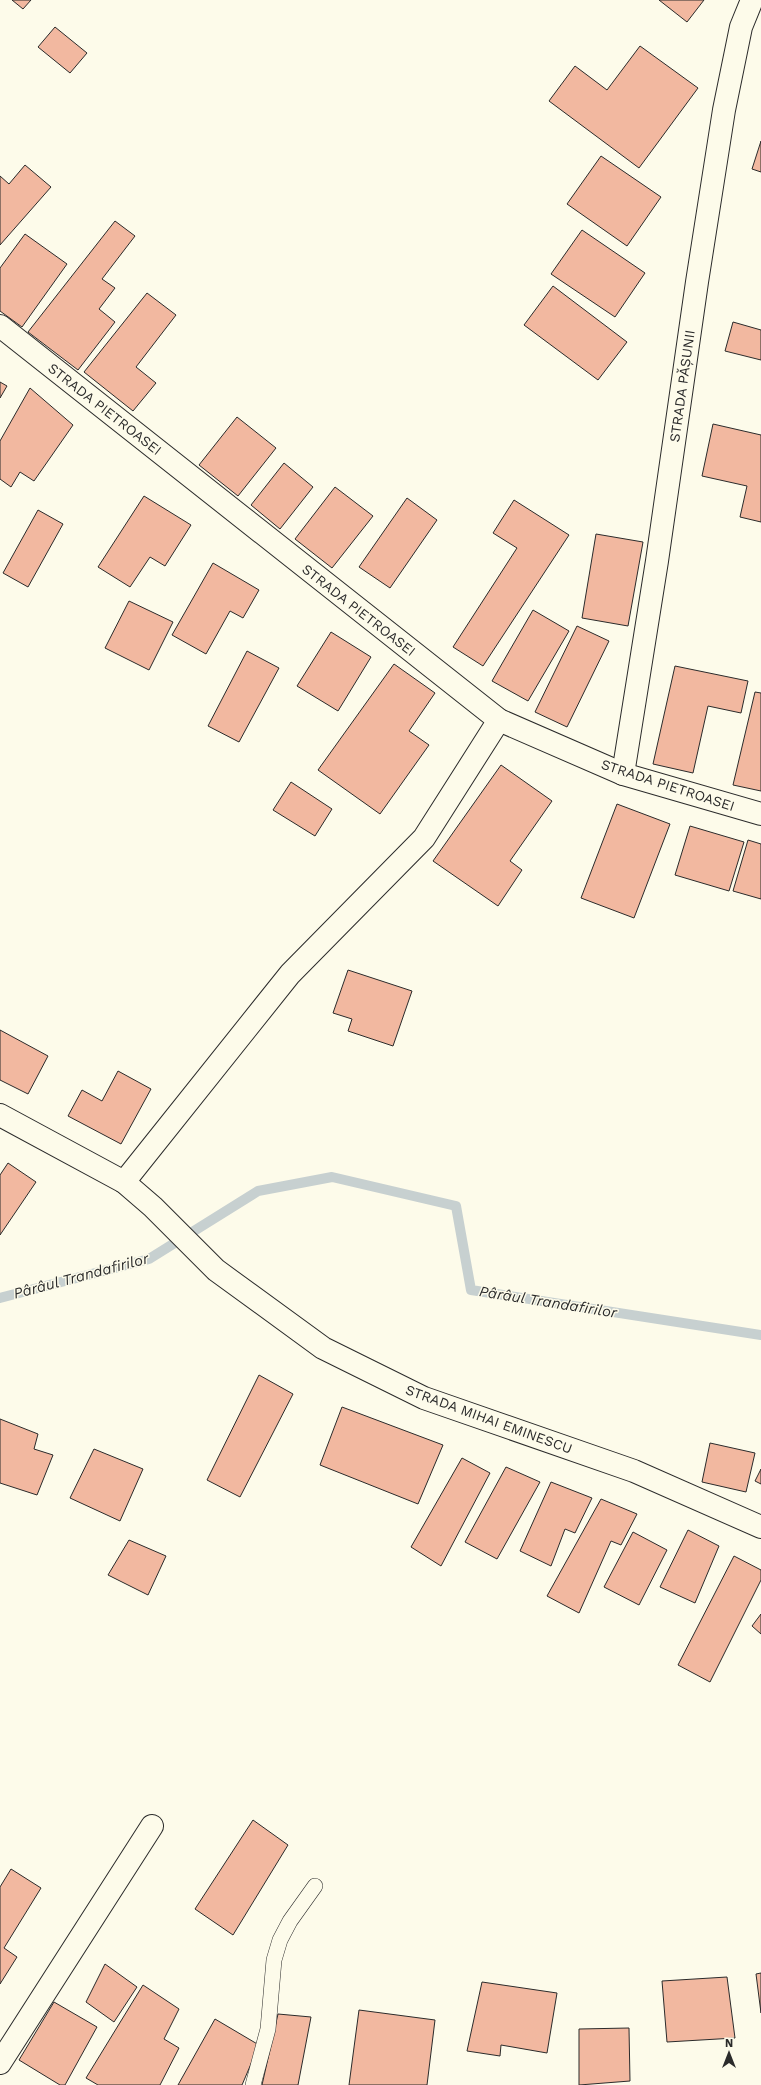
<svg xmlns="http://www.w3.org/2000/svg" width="761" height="2085" font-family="'Work Sans',sans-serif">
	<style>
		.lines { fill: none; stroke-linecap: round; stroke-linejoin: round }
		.stream { stroke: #c7d0d0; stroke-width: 10 }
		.building { fill: #f2b8a0; stroke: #2b2b2b }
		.service-casing { stroke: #2b2b2b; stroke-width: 16 }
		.minor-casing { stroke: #2b2b2b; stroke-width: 24 }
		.service { stroke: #fdfbea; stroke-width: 15 }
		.minor { stroke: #fdfbea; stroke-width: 22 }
		.labels { text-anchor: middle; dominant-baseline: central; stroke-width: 3; stroke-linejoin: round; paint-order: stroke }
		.street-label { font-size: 14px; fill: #2b2b2b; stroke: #fdfbea }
		.water-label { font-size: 15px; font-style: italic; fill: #2b2b2b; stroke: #fdfbea }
	</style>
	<rect width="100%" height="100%" fill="#fdfbea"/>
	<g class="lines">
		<polyline class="stream" points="0,1298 149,1259 258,1191 332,1177 456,1206 471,1290 761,1335"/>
	</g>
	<g class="building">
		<polygon points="12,0 31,0 23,9"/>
		<polygon points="659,0 704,0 687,22"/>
		<polygon points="55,27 87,53 70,73 38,47"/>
		<polygon points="640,46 698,88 639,168 549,101 575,66 607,90"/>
		<polygon points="761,141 761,172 752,169"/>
		<polygon points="601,156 661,197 627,246 567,204"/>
		<polygon points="25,165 51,187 0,245 0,176 9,184"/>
		<polygon points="115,221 135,236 102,279 115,288 99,309 115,322 78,370 28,332"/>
		<polygon points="582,230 645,273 615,317 551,274"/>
		<polygon points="25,234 67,264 22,327 0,311 0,268"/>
		<polygon points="553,286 627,342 598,380 524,325"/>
		<polygon points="147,293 176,315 136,367 156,383 133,411 84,372"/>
		<polygon points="733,322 761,330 761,360 725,351"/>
		<polygon points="0,382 7,386 0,398"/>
		<polygon points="30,388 73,425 34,481 20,472 11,487 0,479 0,441"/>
		<polygon points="237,417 276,448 238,496 199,465"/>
		<polygon points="713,424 761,435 761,522 740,517 747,486 702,476"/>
		<polygon points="284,463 313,487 280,529 251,505"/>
		<polygon points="335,487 373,516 332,568 295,539"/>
		<polygon points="144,496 191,525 165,566 150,557 130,587 98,567"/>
		<polygon points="407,498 437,520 390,588 359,567"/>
		<polygon points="514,500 569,535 483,666 453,647 517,548 493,533"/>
		<polygon points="38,510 63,524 28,587 3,573"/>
		<polygon points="596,534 643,542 628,626 582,618"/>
		<polygon points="213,563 259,590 243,618 230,611 206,654 172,635"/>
		<polygon points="129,601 173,622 149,670 105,648"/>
		<polygon points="533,610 569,631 528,701 492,681"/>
		<polygon points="577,626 609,641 567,727 535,712"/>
		<polygon points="331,632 371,657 338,711 297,686"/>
		<polygon points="247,651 279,668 239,742 208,726"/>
		<polygon points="394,664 435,693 409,731 429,745 380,814 318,770"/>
		<polygon points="675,666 748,681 741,713 708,706 693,773 653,764"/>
		<polygon points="755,692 761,693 761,791 733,785"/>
		<polygon points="501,765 552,801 510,861 522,870 498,906 433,861"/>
		<polygon points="291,782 332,809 315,836 273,810"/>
		<polygon points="617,804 670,824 634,918 581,898"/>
		<polygon points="690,826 744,842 729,891 675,875"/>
		<polygon points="748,840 761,844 761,899 733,891"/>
		<polygon points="348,970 412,991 393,1046 348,1031 352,1019 333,1013"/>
		<polygon points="0,1030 48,1056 28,1094 0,1080"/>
		<polygon points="118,1071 151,1089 121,1144 68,1116 82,1090 102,1101"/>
		<polygon points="8,1163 36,1182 0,1235 0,1175"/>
		<polygon points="259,1375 293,1394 240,1497 207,1480"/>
		<polygon points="342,1407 443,1445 418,1504 320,1465"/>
		<polygon points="0,1419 38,1434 34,1449 53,1455 37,1495 0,1483"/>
		<polygon points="710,1443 755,1453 746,1492 702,1482"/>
		<polygon points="94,1449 143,1469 120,1521 70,1498"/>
		<polygon points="462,1458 490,1473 441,1566 411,1547"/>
		<polygon points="506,1467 540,1482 497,1559 465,1542"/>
		<polygon points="761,1469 761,1484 755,1481"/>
		<polygon points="551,1482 592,1498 575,1533 565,1529 551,1566 520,1551"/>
		<polygon points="601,1499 637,1514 621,1545 611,1541 579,1613 547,1596"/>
		<polygon points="688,1530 719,1546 695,1603 660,1587"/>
		<polygon points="633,1532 667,1550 639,1605 604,1587"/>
		<polygon points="129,1540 166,1556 148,1595 108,1575"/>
		<polygon points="734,1556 761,1570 761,1580 710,1682 678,1665"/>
		<polygon points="761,1614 761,1634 752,1626"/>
		<polygon points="253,1820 288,1845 233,1935 195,1909"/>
		<polygon points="11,1869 41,1888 4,1948 17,1957 0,1984 0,1887"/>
		<polygon points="105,1964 137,1987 114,2022 86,2002"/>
		<polygon points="761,1973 761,2013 756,1974"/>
		<polygon points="727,1977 735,2038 667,2042 662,1981"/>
		<polygon points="482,1982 557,1993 547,2053 501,2045 500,2056 467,2051"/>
		<polygon points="143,1985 179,2009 164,2039 179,2048 160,2085 98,2085 86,2078"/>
		<polygon points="54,2002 97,2027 65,2085 60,2085 19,2060"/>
		<polygon points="359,2010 435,2020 427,2085 349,2085"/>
		<polygon points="278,2014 311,2017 298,2085 262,2085"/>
		<polygon points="215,2019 259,2045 242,2085 178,2085"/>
		<polygon points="629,2028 630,2081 579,2085 579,2029"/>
	</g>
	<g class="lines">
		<defs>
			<polyline id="service" points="253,2085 268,2029 274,1960 280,1940 290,1921 315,1886"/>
			<g id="minor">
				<polyline points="0,326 499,720 623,774 761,814"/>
				<polyline points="623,774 657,561 697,282 724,110 741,27 752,0"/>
				<polyline points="0,1115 124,1182 153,1207 216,1270 323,1348 424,1398 634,1471 761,1527"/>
				<polyline points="124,1182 290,974 424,838 499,720"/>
				<polyline points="0,2063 152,1826"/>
			</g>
		</defs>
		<use href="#service" class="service-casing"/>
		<use href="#minor" class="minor-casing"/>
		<use href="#service" class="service"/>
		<use href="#minor" class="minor"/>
	</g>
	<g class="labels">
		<g class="street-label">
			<text transform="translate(682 386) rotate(-82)">STRADA PĂȘUNII</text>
			<text transform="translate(105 409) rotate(38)">STRADA PIETROASEI</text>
			<text transform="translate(359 610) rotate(38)">STRADA PIETROASEI</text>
			<text transform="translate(668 785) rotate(18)">STRADA PIETROASEI</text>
			<text transform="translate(489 1419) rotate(20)">STRADA MIHAI EMINESCU</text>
		</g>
		<g class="water-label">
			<text transform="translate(81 1276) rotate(-15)">Pârâul Trandafirilor</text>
			<text transform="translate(548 1302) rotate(9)">Pârâul Trandafirilor</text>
		</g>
	</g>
	<g transform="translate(729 2053)" stroke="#fdfbea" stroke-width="3" paint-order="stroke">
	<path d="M0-3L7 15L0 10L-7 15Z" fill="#2b2b2b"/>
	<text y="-6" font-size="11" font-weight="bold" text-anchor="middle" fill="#2b2b2b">N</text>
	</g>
</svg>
